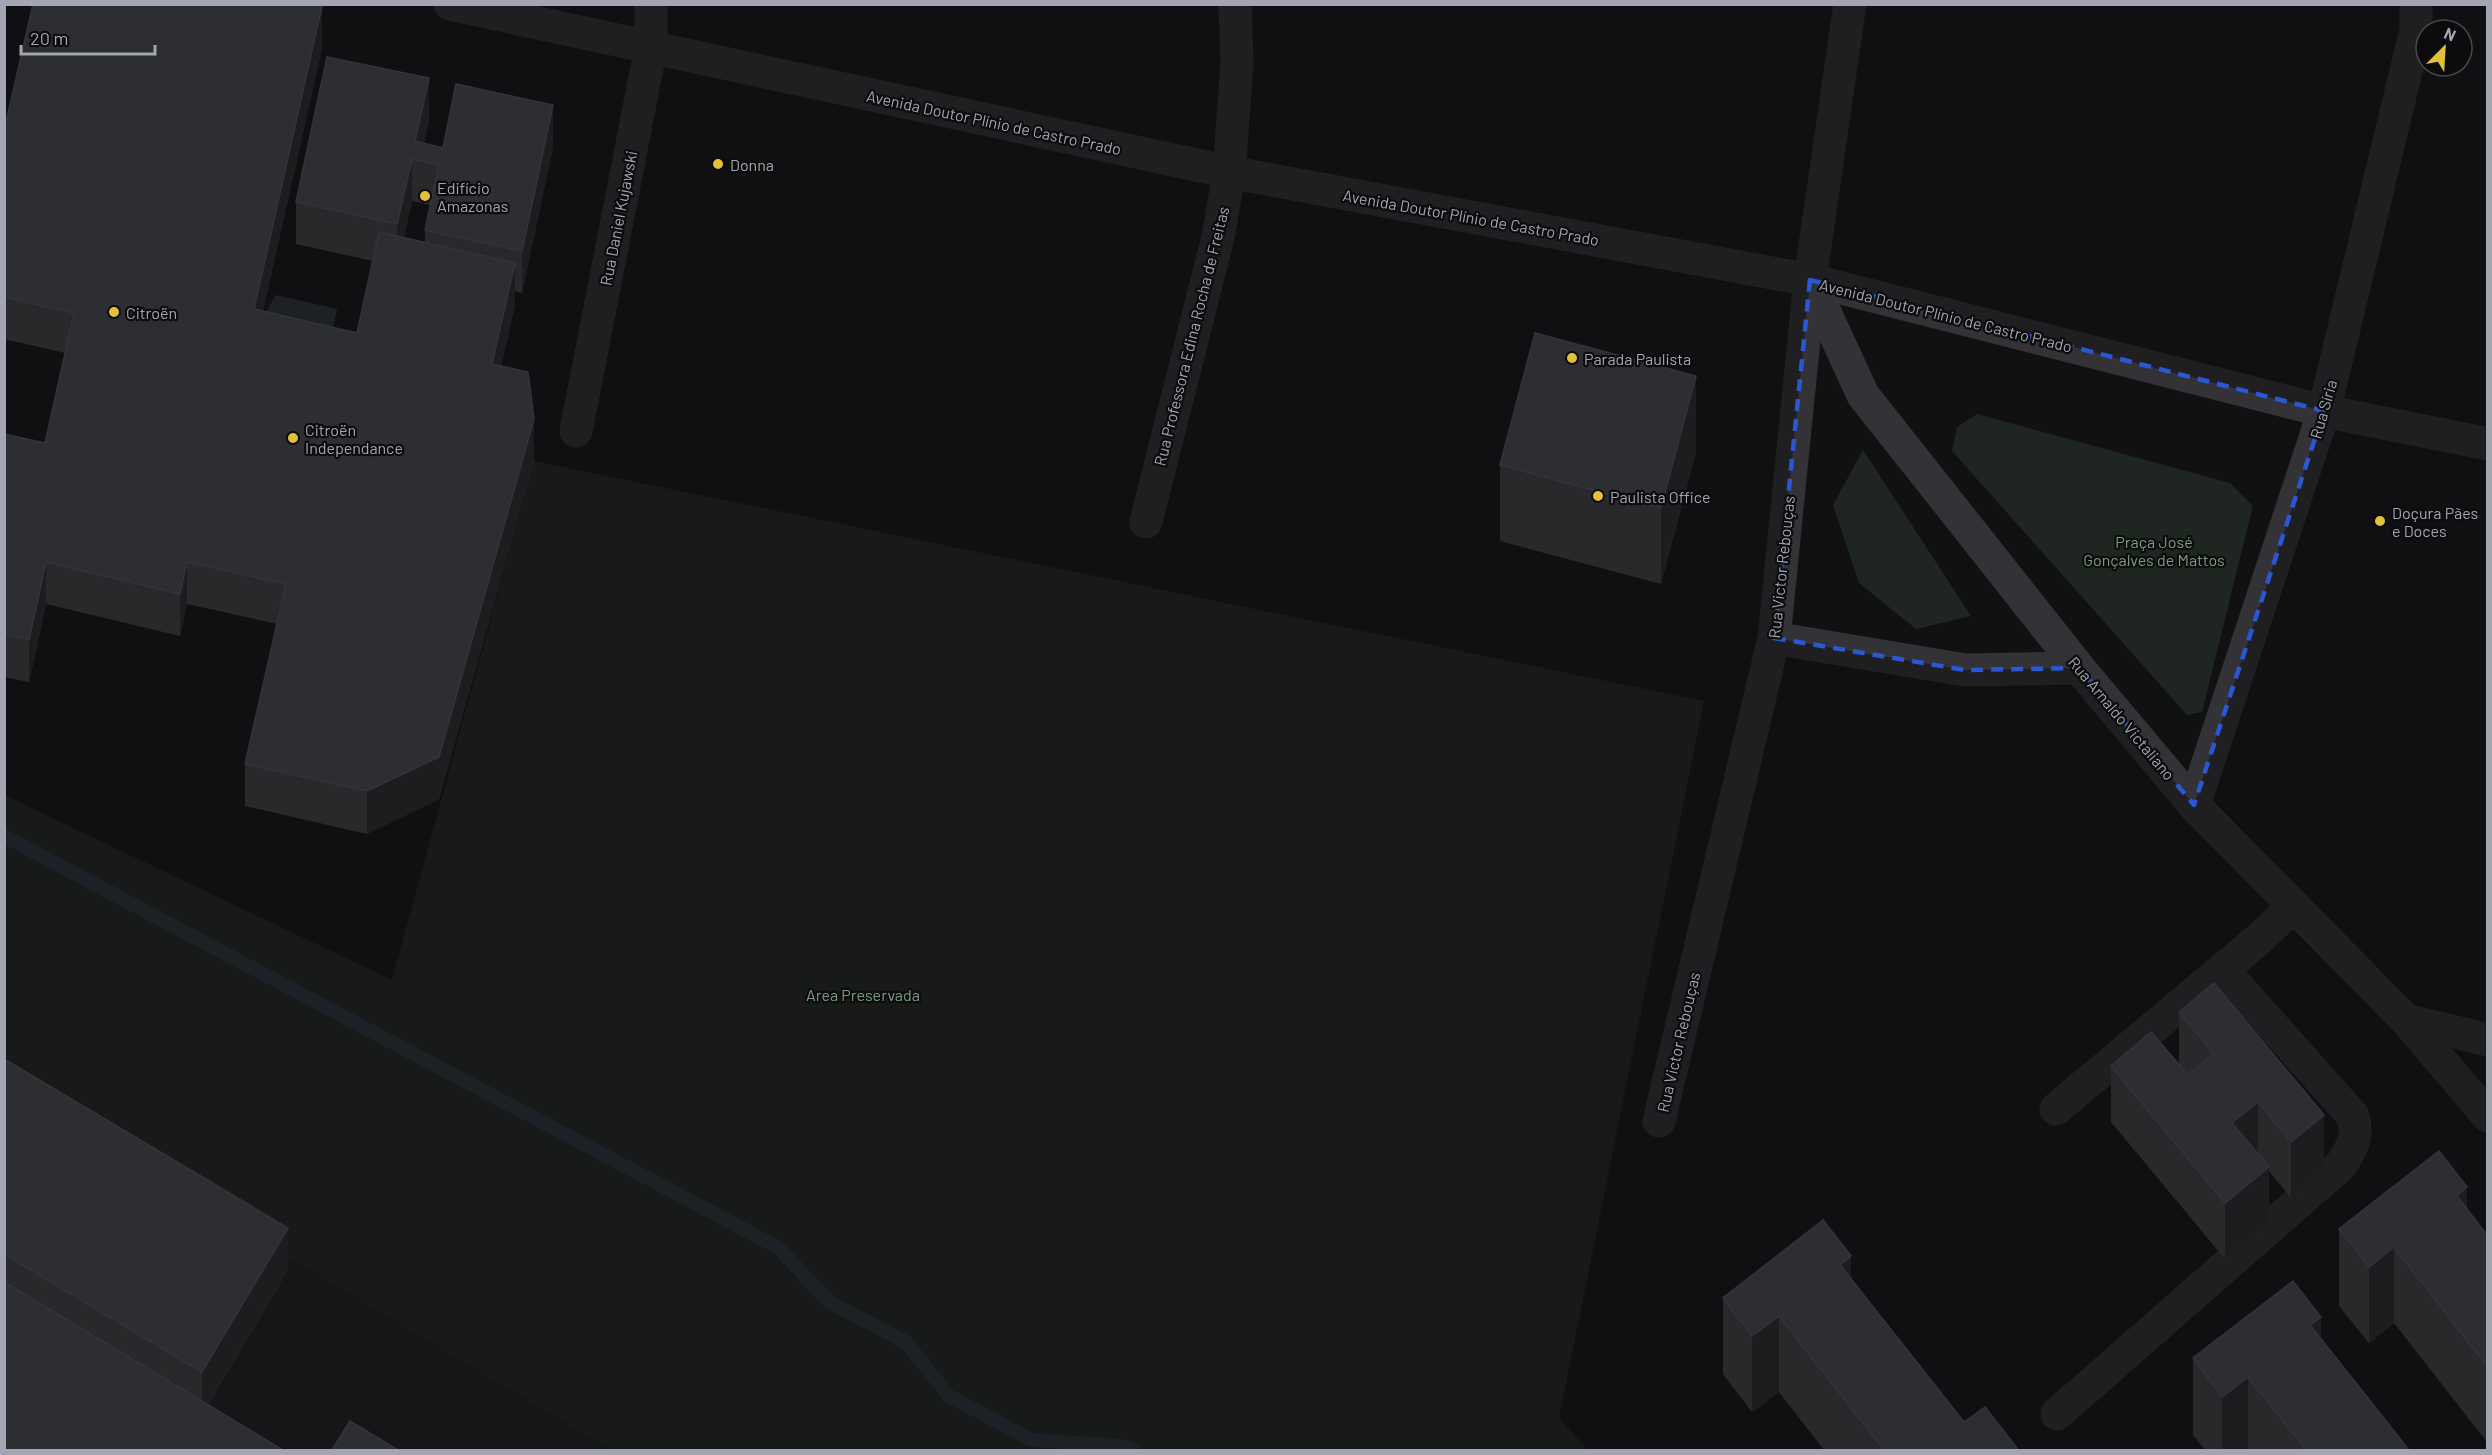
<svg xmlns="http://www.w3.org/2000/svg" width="2492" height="1455" font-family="Barlow,sans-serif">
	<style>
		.built { fill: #1d1d1f }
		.green { fill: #1f2621 }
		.water { fill: #2d333b }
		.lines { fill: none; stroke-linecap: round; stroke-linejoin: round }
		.stream { stroke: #2d333b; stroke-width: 14 }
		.minor { stroke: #323237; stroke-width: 33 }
		.wall { fill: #47484d; fill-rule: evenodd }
		.shaded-wall { fill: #2d2e31 }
		.building { fill: #515258; stroke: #5e5f66; stroke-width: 1.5 }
		.marked { fill: none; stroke: #2a57d4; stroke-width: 4.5; stroke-dasharray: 12 8; stroke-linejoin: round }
		.poi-dot { fill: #e3c038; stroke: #0c0c0d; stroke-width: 2 }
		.labels { text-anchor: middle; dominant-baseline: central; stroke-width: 4.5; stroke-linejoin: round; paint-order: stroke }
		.street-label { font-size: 16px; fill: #a3a6b2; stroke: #0c0c0d }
		.poi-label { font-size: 16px; fill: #a3a6b2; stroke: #0c0c0d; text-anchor: start }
		.park-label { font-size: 16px; fill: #7b9c81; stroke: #0c0c0d }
	</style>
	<rect width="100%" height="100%" fill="#111112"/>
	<polygon class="built" points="5,1088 609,1450 5,1450"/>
	<g class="green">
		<polygon points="1977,414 2230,483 2253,506 2202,712 2187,715 1952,451 1957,427"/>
		<polygon points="1863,450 1971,616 1916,629 1859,583 1833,505"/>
		<polygon points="534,461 1704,701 1559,1418 1588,1450 609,1450 5,1088 4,795 392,980"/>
	</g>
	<polygon class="water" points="276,295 337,309 327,359 259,324"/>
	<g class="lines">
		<polyline class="stream" points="4,836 779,1248 829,1302 906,1342 949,1396 1032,1440 1123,1446 1134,1450"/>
		<g class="minor">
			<polyline points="450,4 1229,172 1810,280 2324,411 2488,444"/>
			<polyline points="1811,282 1863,395 2079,668 2194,805 2406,1020 2488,1116"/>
			<polyline points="576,431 651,47 651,4"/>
			<polyline points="1146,522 1219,233 1229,172 1237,64 1235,4"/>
			<polyline points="1774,638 1965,670 2079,668"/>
			<polyline points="2194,805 2324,411 2416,30 2416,4"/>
			<polyline points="2406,1020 2488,1040"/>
			<polyline points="2056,1109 2260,938 2294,906"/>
			<polyline points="1659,1121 1774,638 1810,280 1850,4"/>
			<path d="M2057,1414L2341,1165C2352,1148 2359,1137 2353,1116L2223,970"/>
		</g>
	</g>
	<g class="wall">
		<path d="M322,48L263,311L357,333L373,261L296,244V202L429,120L424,143L443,148L553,147L522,293L515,291V305L501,366L534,461L439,799L367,834L245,806V764L277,624L187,604L180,636L46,604L29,682L4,677V434L45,443L65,353L4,339V131ZM412,201L430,205L425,230V242L404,237Z"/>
		<polygon points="1696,452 1661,584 1500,541 1500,465"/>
		<polygon points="2179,1012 2324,1171 2291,1198 2269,1171 2269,1223 2225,1259 2111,1122 2111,1066 2179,1066"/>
		<polygon points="4,1059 288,1270 208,1405 4,1450"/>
		<polygon points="2467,1209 2487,1235 2487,1442 2394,1323 2369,1343 2339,1306 2339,1229"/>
		<polygon points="1851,1278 1964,1422 2017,1450 1824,1450 1779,1392 1752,1412 1723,1374 1723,1298"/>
		<polygon points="2321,1339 2409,1450 2205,1450 2193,1435 2193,1358"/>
	</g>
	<g class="shaded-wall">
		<polygon points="322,6 322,48 254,351 254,309"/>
		<polygon points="429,78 429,120 420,161 415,141"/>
		<polygon points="553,105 553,147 522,293 522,251"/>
		<polygon points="412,159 412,201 397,266 397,224"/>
		<polygon points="515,263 515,305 492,406 492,364"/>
		<polygon points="1696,376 1696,452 1661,584 1661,508"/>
		<polygon points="534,419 534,461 439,799 367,834 367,791"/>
		<polygon points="46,562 46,604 29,682 29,640"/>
		<polygon points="187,562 187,604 180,636 180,594"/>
		<polygon points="2258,1102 2258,1158 2232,1123"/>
		<polygon points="2324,1115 2324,1171 2291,1198 2291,1142"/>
		<polygon points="2269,1167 2269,1223 2225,1259 2225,1203"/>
		<polygon points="2467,1187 2467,1264 2457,1196"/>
		<polygon points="288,1228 288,1270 202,1414 202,1372"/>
		<polygon points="2394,1247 2394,1323 2369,1343 2369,1267"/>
		<polygon points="1851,1256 1851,1333 1840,1265"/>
		<polygon points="1779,1316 1779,1392 1752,1412 1752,1336"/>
		<polygon points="2321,1317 2321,1393 2310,1325"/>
		<polygon points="2248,1377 2248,1450 2222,1450 2222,1397"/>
	</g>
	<g class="building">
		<polygon points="33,4 316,4 322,6 254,309 357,333 379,232 515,263 492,364 528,372 534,419 439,757 367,791 245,764 286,584 187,562 180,594 46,562 29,640 4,634 4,434 45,443 74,313 4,297 4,131"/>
		<polygon points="327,57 429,78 415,141 443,148 456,84 553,105 522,251 425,230 439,165 412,159 397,224 296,202"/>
		<polygon points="1535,333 1696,376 1661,508 1500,465"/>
		<polygon points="2214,983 2324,1115 2291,1142 2258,1102 2232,1123 2269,1167 2225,1203 2111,1066 2151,1032 2188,1075 2214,1054 2179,1012"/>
		<polygon points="4,1059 288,1228 202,1372 4,1254"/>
		<polygon points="2439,1151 2467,1187 2457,1196 2487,1235 2487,1366 2394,1247 2369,1267 2339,1229"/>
		<polygon points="1823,1220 1851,1256 1840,1265 1964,1422 1985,1407 2017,1448 2014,1450 1884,1450 1779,1316 1752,1336 1723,1298"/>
		<polygon points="2293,1281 2321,1317 2310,1325 2409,1450 2306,1450 2248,1377 2222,1397 2193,1358"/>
		<polygon points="4,1282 283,1450 4,1450"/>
		<polygon points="350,1421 398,1450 332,1450"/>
	</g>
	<path d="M0 0H2492V1455H0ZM1810,280L2324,411L2194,805L2079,668L1965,670L1774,638Z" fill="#111112" fill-opacity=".55" fill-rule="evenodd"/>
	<path class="marked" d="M1810,280L2324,411L2194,805L2079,668L1965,670L1774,638Z"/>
	<g class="poi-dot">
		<circle cx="718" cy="164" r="6"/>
		<circle cx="425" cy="196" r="6"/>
		<circle cx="114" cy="312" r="6"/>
		<circle cx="1572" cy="358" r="6"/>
		<circle cx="293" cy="438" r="6"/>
		<circle cx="1598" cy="496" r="6"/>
		<circle cx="2380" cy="521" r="6"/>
	</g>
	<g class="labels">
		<g class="street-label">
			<text transform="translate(994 122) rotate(12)">Avenida Doutor Plínio de Castro Prado</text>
			<text transform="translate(1471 217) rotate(10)">Avenida Doutor Plínio de Castro Prado</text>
			<text transform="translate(618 218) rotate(-79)">Rua Daniel Kujawski</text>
			<text transform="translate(1946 315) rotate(14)">Avenida Doutor Plínio de Castro Prado</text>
			<text transform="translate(1191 336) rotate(-76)">Rua Professora Edina Rocha de Freitas</text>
			<text transform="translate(2323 409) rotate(-74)">Rua Síria</text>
			<text transform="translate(1781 567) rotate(-84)">Rua Victor Rebouças</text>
			<text transform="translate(2122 718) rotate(50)">Rua Arnaldo Victaliano</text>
			<text transform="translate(1678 1042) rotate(-77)">Rua Victor Rebouças</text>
		</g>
		<g class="poi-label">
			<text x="730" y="164">Donna</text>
			<text x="437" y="187">Edifício<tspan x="437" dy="18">Amazonas</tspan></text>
			<text x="126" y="312">Citroën</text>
			<text x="1584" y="358">Parada Paulista</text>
			<text x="305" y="429">Citroën<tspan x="305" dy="18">Independance</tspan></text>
			<text x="1610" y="496">Paulista Office</text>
			<text x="2392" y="512">Doçura Pães<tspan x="2392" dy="18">e Doces</tspan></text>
		</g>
		<g class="park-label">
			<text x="2154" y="541">Praça José<tspan x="2154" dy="18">Gonçalves de Mattos</tspan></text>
			<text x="863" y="994">Area Preservada</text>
		</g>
	</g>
	<rect width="2492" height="1455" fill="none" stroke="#a3a6b2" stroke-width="12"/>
	<g transform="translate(2444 48) rotate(24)"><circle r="28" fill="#0c0c0d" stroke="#484a4f" stroke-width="1.5"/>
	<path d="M0-4.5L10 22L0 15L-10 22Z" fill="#e3c038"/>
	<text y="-9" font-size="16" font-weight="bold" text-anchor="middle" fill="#a3a6b2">N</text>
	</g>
	<path d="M21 45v9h134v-9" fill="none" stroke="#a3a6b2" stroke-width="3"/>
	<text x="30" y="45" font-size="18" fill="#a3a6b2" stroke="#0c0c0d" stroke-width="4.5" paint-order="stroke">20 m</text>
</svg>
